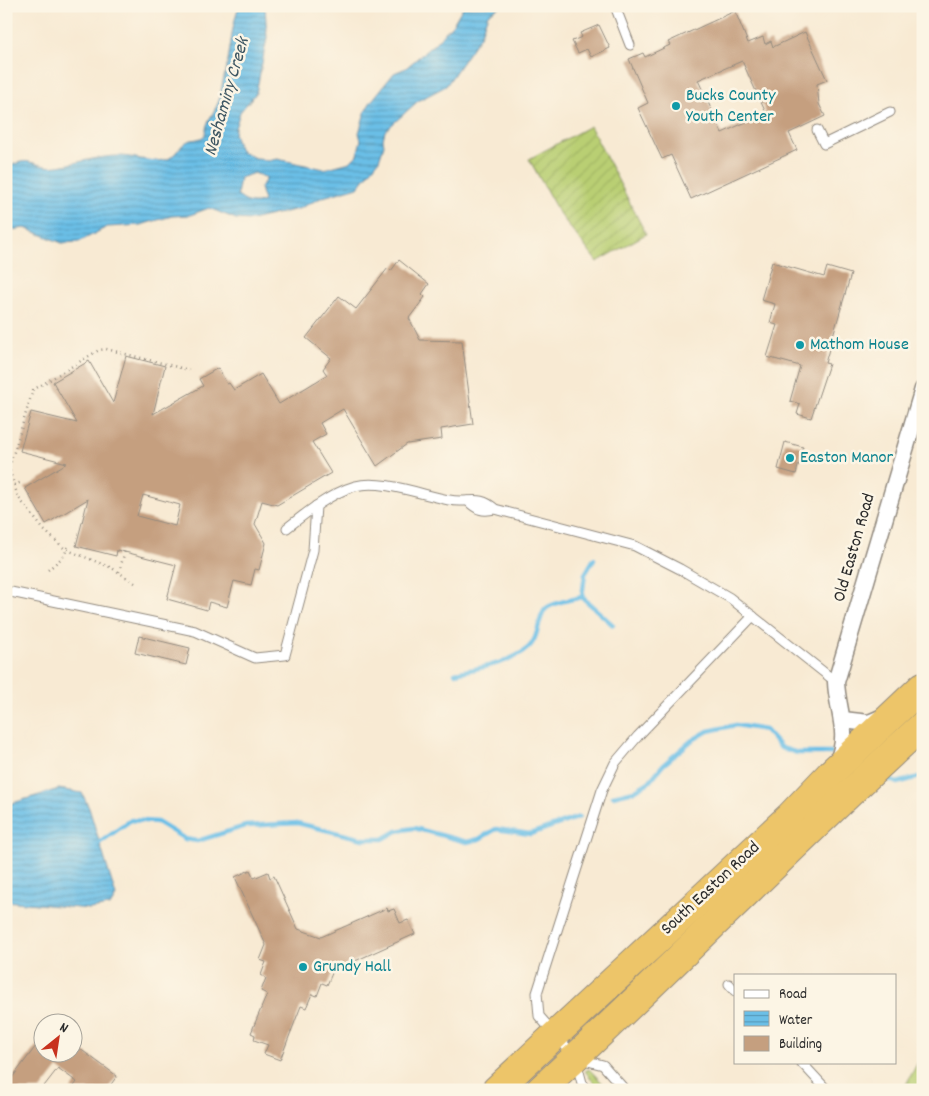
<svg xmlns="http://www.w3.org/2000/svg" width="929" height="1096" font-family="Dekko,sans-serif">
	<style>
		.grass { fill: url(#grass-tufts); stroke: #727d4f }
		.garden { fill: url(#garden-furrows); stroke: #727d4f }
		.water { fill: url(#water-rules); stroke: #4b7589; fill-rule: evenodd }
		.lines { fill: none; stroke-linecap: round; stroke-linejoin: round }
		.stream { stroke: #6bbfe7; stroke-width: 4.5 }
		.building { fill: #c59f7f; fill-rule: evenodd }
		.service-casing { stroke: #928a7f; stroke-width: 11 }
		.minor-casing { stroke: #928a7f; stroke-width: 19 }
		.trunk-casing { stroke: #928a7f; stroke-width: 30 }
		.path { stroke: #928a7f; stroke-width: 2.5; stroke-dasharray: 1 4; stroke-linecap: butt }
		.service { stroke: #fff; stroke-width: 9 }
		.minor { stroke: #fff; stroke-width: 16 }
		.trunk { stroke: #edc569; stroke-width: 28 }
		.culture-dot { fill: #0f9aa8; stroke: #fcf5e5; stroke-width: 2 }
		.labels { text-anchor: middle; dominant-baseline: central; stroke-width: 5; stroke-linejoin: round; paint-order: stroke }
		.culture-label { font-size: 18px; fill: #0d838f; stroke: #fcf5e5; text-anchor: start }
		.street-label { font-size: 18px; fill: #2b2b2b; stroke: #fcf5e5 }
		.water-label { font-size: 19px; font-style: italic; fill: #3e5763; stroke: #fcf5e5 }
	</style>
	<defs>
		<pattern id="grass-tufts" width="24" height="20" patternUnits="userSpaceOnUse" patternTransform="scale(1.25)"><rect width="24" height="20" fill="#b9cf73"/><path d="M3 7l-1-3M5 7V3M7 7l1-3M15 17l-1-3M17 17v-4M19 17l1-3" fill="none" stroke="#9fb264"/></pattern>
		<pattern id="garden-furrows" width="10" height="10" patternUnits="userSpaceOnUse" patternTransform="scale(1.25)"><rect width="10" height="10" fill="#b9cf73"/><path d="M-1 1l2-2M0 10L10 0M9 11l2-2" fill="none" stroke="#9fb264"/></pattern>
		<pattern id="water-rules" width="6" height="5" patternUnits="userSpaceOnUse" patternTransform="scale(1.25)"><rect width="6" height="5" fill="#6bbfe7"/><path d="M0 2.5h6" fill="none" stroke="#589bbb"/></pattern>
	</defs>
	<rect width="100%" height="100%" fill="#fcf5e5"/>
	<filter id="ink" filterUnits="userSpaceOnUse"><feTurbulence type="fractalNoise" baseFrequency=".02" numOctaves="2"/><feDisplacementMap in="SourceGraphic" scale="10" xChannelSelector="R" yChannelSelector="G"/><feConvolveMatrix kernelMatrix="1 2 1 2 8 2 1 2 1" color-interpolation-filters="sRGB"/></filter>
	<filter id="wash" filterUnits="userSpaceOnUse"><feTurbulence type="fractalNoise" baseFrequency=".0096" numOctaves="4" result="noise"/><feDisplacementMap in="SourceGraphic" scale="20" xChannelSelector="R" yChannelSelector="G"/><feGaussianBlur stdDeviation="1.12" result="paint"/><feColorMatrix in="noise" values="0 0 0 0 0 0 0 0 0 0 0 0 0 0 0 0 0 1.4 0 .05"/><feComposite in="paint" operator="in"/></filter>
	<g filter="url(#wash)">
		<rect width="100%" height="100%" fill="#f8ead3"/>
		<g class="grass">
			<polygon points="923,1053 923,1090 903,1090"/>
			<polygon points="589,1069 591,1071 609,1090 600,1090 585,1071"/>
		</g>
		<polygon class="garden" points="590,126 646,234 597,262 559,213 529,159"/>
		<g class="water">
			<path d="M239,6H265L267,38L256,93L240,112L235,128L234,134L240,151L255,158L268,161L277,159L324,169L350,162L357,155L361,140L359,133L365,112L370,103L394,73L406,68L434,44L453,24L463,7L500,6L488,14L480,36L446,86L418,101L385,131L383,139L384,145L379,160L358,187L323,197L298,209L251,220L236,219L209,208L190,215L172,216L140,225L107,227L79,242L62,243L25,228L6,231V166C13,165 22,160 29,162C41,164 43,168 58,166C78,163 98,156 119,156C134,156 149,163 165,160C174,158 178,148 185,143C191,138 200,141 205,135C206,121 213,115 218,103C221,96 221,88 223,81C231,57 230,30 239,6ZM254,173L267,178L260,188L264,201C254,206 244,202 237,195L240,178Z"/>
			<polygon points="59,789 82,793 89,808 116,896 110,906 89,909 6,901 6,805"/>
		</g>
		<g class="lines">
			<g class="stream">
				<polyline points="594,559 585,574 582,597 613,625"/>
				<path d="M455,673C479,668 509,664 528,648C540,638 538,612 548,607C558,601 571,600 582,597"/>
				<polyline points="883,777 897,783 923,776"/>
				<polyline points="613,796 634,791 649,782 663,765 691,741 708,731 736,725 765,730 781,748 798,753 831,753"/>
				<polyline points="95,846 131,820 157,822 185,839 197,841 246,826 297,823 363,839 383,839 397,831 414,828 467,842 479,839 496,829 530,834 579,817"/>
			</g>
		</g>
		<g id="blocks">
			<g class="building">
				<path d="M735,11L748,43L763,37L765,44L771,41L773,47L805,32L827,80L817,84L819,104L825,116L789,133L797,150L691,199L671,155L662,159L638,108L648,103L629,59L643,53L645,57L670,45L668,42ZM742,61L766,113L722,133L698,80Z"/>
				<polygon points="599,25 610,48 591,57 587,49 578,53 572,41 582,37 580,33"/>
				<path d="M399,260L429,284L422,294L425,297L409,318L420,340L462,341L473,424L441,429L442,439L407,444L377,466L343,409L320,423L326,434L312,442L331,473L277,505L262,501L255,524L266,543L259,570L255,569L251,585L234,581L227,607L209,602L207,610L167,599L176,565L117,550L116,556L76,546L88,499L46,524L25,488L67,463L20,451L31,412L77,423L53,382L89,361L113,403L126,356L165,366L153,414L203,386L199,379L218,368L227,384L229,383L234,390L261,374L279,404L327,375L323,369L331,358L306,338L339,296L356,309L388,268L391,271ZM143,495L180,505L175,526L137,516Z"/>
				<polygon points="772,262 824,277 827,267 851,274 825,363 829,364 811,418 797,414 800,404 790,401 800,366 767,357 777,325 770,323 775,304 761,300"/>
				<polygon points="785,442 803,447 796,474 778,469"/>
				<polygon points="139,636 190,648 186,665 135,653"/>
				<polygon points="250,870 254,878 268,872 270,878 274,876 298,929 321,937 387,908 388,911 394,909 400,923 408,920 415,934 333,971 327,985 322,983 317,996 312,994 306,1008 301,1006 280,1060 264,1054 268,1045 254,1040 255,1035 251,1033 267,994 261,991 266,978 261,975 266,962 260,960 266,945 235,877"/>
				<polygon points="42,1038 42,1054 72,1054 72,1043 117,1076 107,1090 71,1090 77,1082 58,1068 41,1090 6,1090 6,1086"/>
			</g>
		</g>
	</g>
	<g filter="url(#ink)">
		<use href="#blocks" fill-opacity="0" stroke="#928a7f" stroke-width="1"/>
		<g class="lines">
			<defs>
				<g id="service">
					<polyline points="615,6 630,45"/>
					<polyline points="817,130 824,144 890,112"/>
					<path d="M468,501C477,510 483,512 495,509"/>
					<path d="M287,528C306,513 331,493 355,486C382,479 422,495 449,500C469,504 479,494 495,509L635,546L680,569L730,598L836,682"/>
					<polyline points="6,591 195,631 255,658 285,655 313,550 316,506"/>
					<polyline points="729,984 735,991"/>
					<polyline points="580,1059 603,1065 625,1090"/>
					<polyline points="801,1062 827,1090"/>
					<polyline points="588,1090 582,1083 575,1057 539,1016 537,993 602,790 615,763 638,736 753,616"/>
				</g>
				<g id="minor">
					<polyline points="843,720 869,723 885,716"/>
					<path d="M837,762C851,735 837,710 836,682L923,389"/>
				</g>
				<g id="trunk">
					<polyline points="496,1090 789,817 831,773 923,686"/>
					<path d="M540,1090C670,971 792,844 923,725"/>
				</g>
			</defs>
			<use href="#service" class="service-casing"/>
			<use href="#minor" class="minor-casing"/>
			<use href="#trunk" class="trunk-casing"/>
			<g class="path">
				<polyline points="14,485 22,482"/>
				<polyline points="48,570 64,556 69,544"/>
				<polyline points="119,572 125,551"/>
				<polyline points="135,583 112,568 65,549 44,530 18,497 9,468 33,390 99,350 106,349 189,370"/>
			</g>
			<use href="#service" class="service"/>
			<use href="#minor" class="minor"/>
			<use href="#trunk" class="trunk"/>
		</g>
	</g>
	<g class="culture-dot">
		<circle cx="676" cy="106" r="5"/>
		<circle cx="800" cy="345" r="5"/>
		<circle cx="790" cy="458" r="5"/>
		<circle cx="303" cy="967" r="5"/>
	</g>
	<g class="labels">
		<g class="culture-label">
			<text x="686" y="96">Bucks County<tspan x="686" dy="21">Youth Center</tspan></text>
			<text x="810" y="345">Mathom House</text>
			<text x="800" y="458">Easton Manor</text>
			<text x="313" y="967">Grundy Hall</text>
		</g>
		<g class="street-label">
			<text transform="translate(855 548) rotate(-74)">Old Easton Road</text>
			<text transform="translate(711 889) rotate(-43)">South Easton Road</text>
		</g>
		<g class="water-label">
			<text transform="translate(228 97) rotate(-74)">Neshaminy Creek</text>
		</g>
	</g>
	<rect width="929" height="1096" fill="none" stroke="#fcf5e5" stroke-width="25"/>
	<rect x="734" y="974" width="162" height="90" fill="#fcf5e5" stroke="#a8a49b"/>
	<rect x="744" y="990" width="25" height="8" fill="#ffffff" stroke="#a8a49b"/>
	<text x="779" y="998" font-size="15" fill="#2b2b2b">Road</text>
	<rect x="744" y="1011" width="25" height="15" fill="url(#water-rules)" stroke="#a8a49b"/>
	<text x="779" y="1024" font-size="15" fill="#2b2b2b">Water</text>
	<rect x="744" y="1036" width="25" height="15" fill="#c59f7f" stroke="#a8a49b"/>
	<text x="779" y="1048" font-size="15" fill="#2b2b2b">Building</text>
	<g transform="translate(58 1038) rotate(30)"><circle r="24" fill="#fcf5e5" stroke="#a8a49b"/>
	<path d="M0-4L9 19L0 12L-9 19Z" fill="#c8321e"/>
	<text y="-8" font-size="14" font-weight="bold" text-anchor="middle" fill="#2b2b2b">N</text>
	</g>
</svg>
